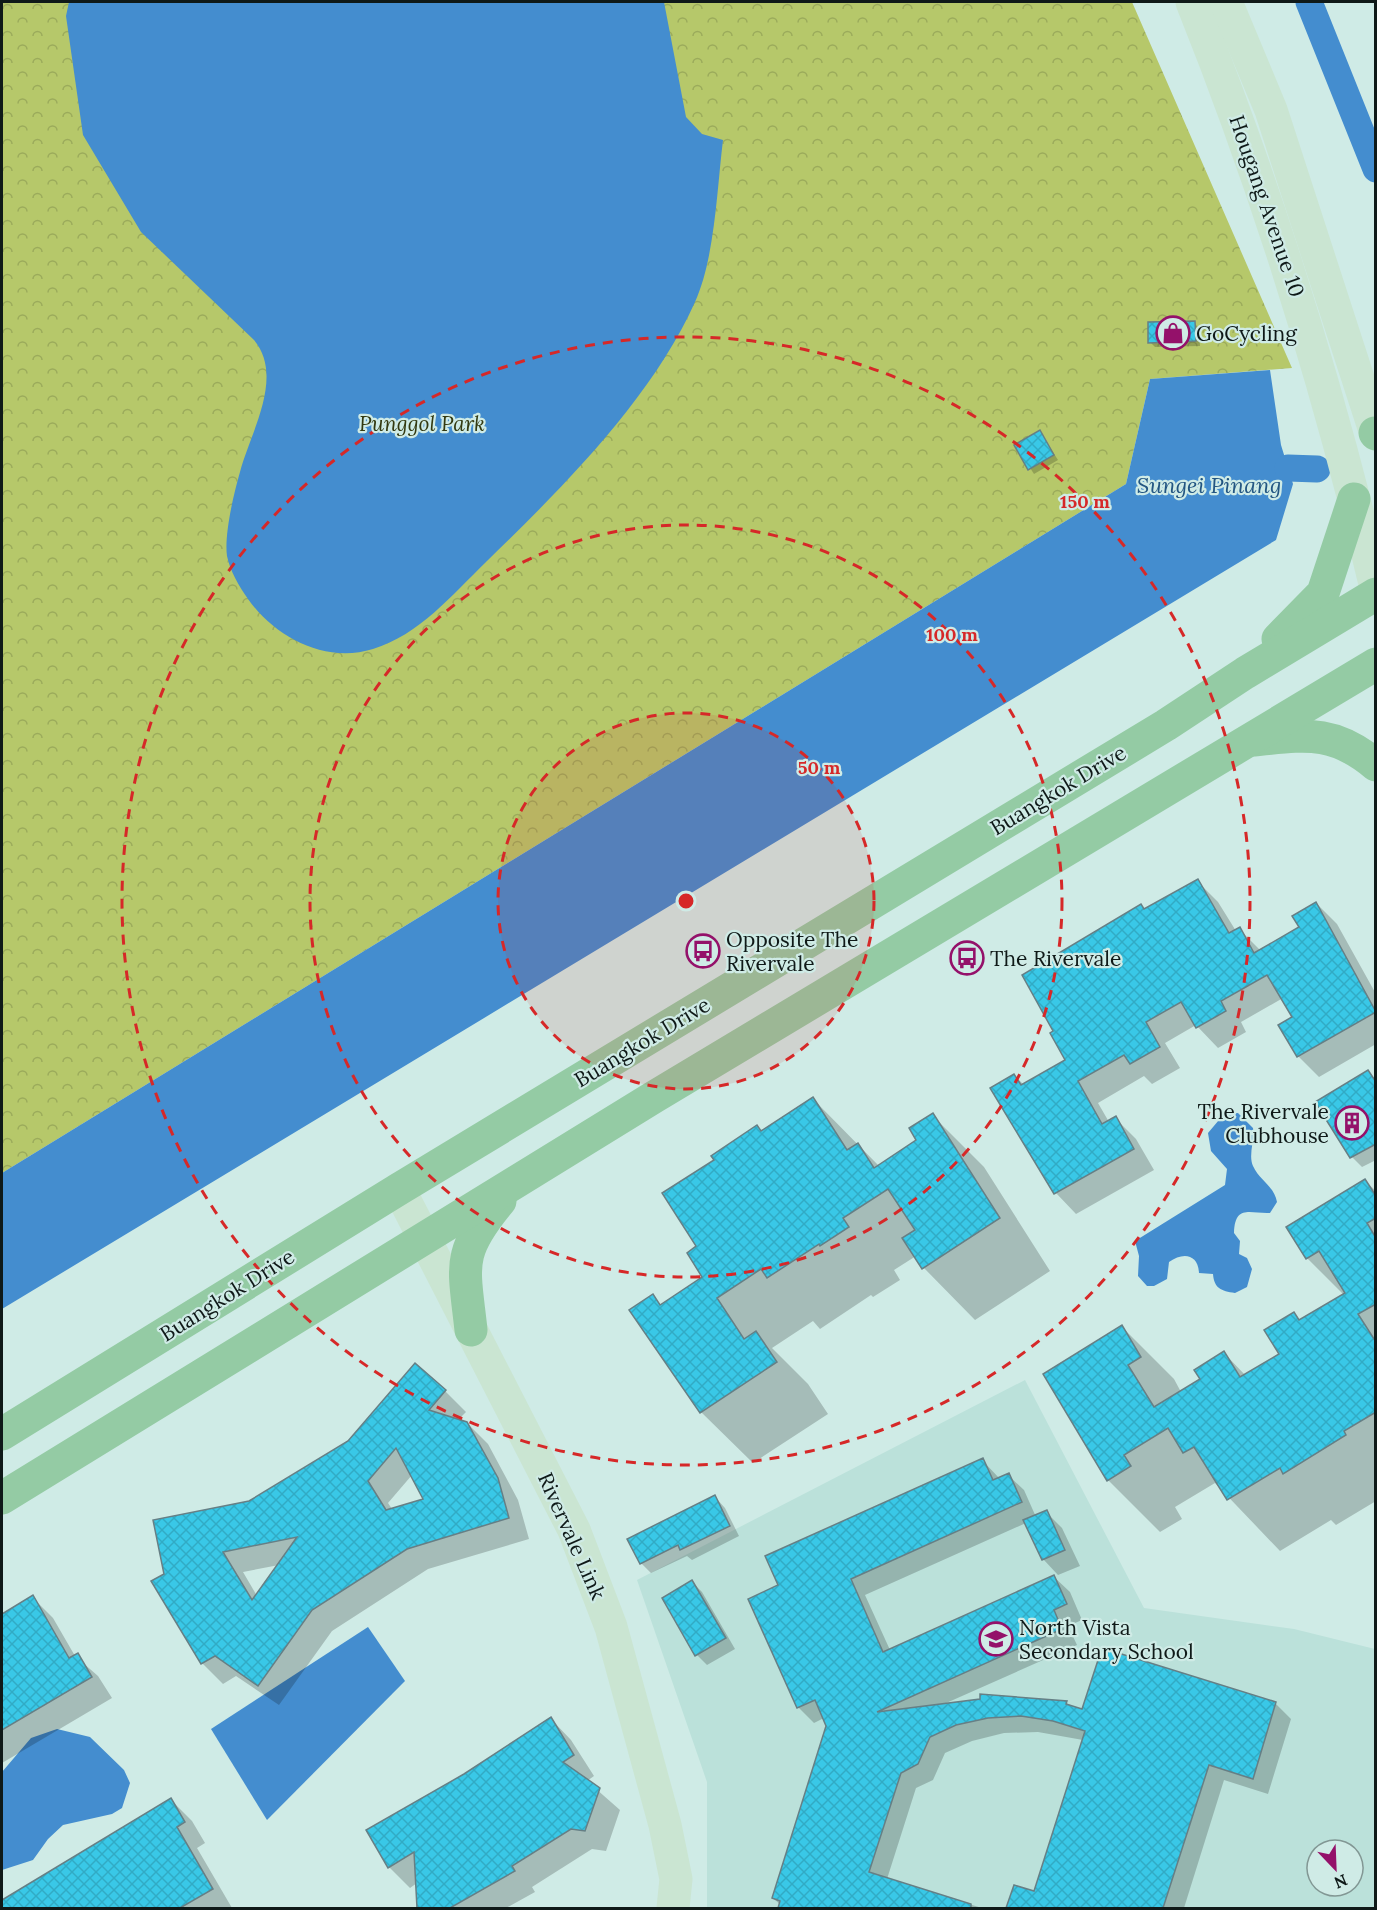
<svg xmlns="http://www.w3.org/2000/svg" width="1377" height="1910" font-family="Lora,serif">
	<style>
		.built { fill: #bbe1da; fill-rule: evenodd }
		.park { fill: url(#park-crowns) }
		.water { fill: #448dcf }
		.shadow { fill: #0003; fill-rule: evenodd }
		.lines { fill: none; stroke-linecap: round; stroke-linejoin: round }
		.canal { stroke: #448dcf; stroke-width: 27 }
		.building { fill: url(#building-cross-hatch); stroke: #667f85; stroke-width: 1.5; fill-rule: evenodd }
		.secondary { stroke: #cae5d2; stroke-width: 33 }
		.primary { stroke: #94cba4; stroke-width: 33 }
		.ring { fill: none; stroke: #d62828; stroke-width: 3; stroke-dasharray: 10 8 }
		.labels { text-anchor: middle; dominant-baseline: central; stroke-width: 4.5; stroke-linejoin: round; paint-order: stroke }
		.street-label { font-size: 21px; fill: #0f1918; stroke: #cfebe6 }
		.poi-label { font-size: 21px; fill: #0f1918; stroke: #cfebe6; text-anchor: start }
		.park-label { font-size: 21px; font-style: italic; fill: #323910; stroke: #cfebe6 }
		.water-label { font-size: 22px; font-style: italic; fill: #225582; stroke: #cfebe6 }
		.centre { fill: #d62828; stroke: #cfebe6; stroke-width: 3 }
		.ring-label { font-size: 18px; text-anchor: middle; font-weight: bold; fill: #d62828; stroke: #cfebe6; stroke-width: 4.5; stroke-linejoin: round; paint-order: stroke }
	</style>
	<defs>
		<pattern id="park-crowns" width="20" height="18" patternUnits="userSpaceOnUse" patternTransform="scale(1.5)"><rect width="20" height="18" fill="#b6c86a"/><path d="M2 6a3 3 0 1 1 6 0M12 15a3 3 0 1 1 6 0" fill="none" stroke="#9bab5b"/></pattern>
		<pattern id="building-cross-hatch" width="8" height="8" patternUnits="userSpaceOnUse" patternTransform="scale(1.5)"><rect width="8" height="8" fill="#39c8e7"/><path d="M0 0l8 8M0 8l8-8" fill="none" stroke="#31abc5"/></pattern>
	</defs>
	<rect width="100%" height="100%" fill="#cfebe6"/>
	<path class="built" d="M1025,1380L1144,1608L1294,1629L1375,1649V1908H707V1782L637,1580ZM1317,1850H1353V1886H1317Z"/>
	<polygon class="park" points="2,2 1132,2 1292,368 1150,379 1126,484 2,1173"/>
	<g class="water">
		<path d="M69,2H664L686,117L702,134L723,140C717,188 715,258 695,302C651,400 561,489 486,562C452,595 419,635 373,649C325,664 275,637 248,599C239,586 230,571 227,556C224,534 234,493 240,472C250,433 285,377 254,340L141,232L83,135L66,16Z"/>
		<polygon points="1270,370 1281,445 1293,484 1276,540 2,1309 2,1173 1126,484 1150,379"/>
		<path d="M1238,1113L1253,1128C1255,1140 1248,1155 1253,1166C1260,1181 1274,1186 1277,1202L1270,1213C1250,1214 1235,1204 1234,1233L1240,1241L1239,1254L1247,1258L1252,1269L1247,1287L1235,1293C1221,1291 1214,1288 1213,1274L1199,1273C1198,1254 1183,1252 1169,1262L1167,1279L1154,1286H1147L1138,1276L1139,1256L1135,1241L1225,1185L1227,1169L1211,1151L1208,1133L1224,1114Z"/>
		<polygon points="368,1627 405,1681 267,1820 211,1729"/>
		<polygon points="57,1729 90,1737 124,1770 130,1783 122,1808 112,1814 63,1825 48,1839 33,1860 2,1870 2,1772 31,1738"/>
	</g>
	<g class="shadow">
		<polygon points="1194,323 1199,328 1200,346 1155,347 1150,342"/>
		<polygon points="1040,432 1058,460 1034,474 1016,446"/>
		<polygon points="1197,881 1218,902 1236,931 1239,929 1261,951 1301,928 1316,903 1337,924 1376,994 1376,1044 1319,1077 1298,1056 1294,1018 1283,998 1241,1022 1246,1032 1218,1048 1196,1025 1165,1043 1180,1068 1152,1084 1144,1076 1098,1103 1109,1122 1115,1118 1136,1139 1154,1170 1076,1214 1056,1193 992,1088 1014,1075 1024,1085 1067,1060 1145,910"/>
		<polygon points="1367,1072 1376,1080 1376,1160 1362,1167 1352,1157"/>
		<polygon points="813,1099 879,1166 918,1140 932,1115 984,1167 1050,1271 975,1320 924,1268 916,1256 894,1270 900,1280 873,1297 871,1295 820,1329 813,1321 772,1348 808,1384 828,1414 753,1463 701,1412 653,1296 662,1306 705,1278 698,1247 762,1132"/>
		<polygon points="1365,1181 1376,1191 1376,1501 1336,1525 1331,1520 1280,1551 1215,1483 1175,1507 1182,1519 1160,1532 1108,1480 1045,1374 1122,1327 1174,1379 1181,1392 1202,1379 1224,1353 1246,1376 1281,1354 1293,1314 1301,1321 1344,1295 1307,1258"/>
		<path d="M445,1391L466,1412L458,1420L467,1423L488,1444L518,1500L529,1539L428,1569L332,1631L279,1705L236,1676L223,1684L202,1663L166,1574L249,1503ZM412,1475L425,1500L392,1509L388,1503ZM279,1565L257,1596L243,1572Z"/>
		<polygon points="982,1460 1000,1479 1008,1475 1024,1490 1036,1517 1046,1512 1062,1528 1080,1566 1058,1575 1043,1559 1026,1523 865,1595 890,1650 1054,1577 1070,1592 1082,1620 1068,1626 1077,1645 944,1704 1066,1703 1083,1711 1103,1650 1276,1704 1291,1719 1268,1794 1224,1780 1184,1908 1008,1908 1015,1887 1035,1893 1083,1740 1038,1732 1004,1733 972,1741 945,1753 933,1780 916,1788 887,1879 982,1908 784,1908 773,1898 828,1725 824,1718 814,1723 798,1707 780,1586"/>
		<polygon points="715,1497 725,1508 739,1536 692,1560 687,1556 651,1573 641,1563"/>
		<polygon points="692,1582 702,1592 735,1649 707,1665 697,1655"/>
		<polygon points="32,1597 53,1618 75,1656 98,1676 112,1698 2,1763 2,1615"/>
		<polygon points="551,1719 571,1740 594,1776 587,1781 620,1810 606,1851 592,1849 532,1887 535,1892 506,1908 419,1908 417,1883 410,1888 389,1867 465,1775"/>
		<polygon points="171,1800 192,1821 205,1843 197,1848 232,1908 2,1908 2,1902"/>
	</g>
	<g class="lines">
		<g class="canal">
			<polyline points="1309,2 1376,169"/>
			<polyline points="1288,468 1317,469"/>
		</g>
	</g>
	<g class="building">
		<polygon points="1195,321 1196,341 1148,343 1148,322"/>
		<polygon points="1040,430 1054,455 1028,470 1014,445"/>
		<polygon points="1198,879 1229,933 1240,927 1254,953 1299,927 1292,916 1316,902 1376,1012 1297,1057 1278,1025 1292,1017 1267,975 1221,1001 1226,1011 1196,1028 1181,1002 1146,1022 1160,1047 1130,1064 1124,1055 1078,1081 1102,1124 1116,1116 1134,1149 1054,1194 990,1088 1014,1074 1021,1085 1065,1060 1050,1033 1053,1031 1022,975 1141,904 1144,909"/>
		<polygon points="1368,1070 1376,1082 1376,1144 1350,1158 1315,1102"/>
		<polygon points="813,1097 847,1150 858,1143 874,1168 916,1140 909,1128 933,1113 1000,1218 922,1269 902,1238 915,1230 888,1189 843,1218 849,1227 820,1246 819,1244 767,1278 761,1269 717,1298 744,1339 756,1331 777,1362 700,1413 629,1310 653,1294 660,1305 702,1277 687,1253 696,1246 662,1193 714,1160 711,1156 757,1125 761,1131"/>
		<polygon points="1365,1179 1376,1196 1376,1218 1367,1223 1376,1238 1376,1304 1358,1314 1376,1342 1376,1412 1344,1431 1346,1435 1283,1474 1280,1468 1227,1500 1194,1447 1183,1453 1168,1428 1124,1455 1131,1466 1107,1481 1043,1374 1122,1325 1141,1357 1128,1365 1154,1407 1200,1379 1194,1370 1224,1351 1240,1377 1279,1354 1264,1330 1294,1312 1299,1320 1345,1293 1319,1251 1306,1259 1286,1227"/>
		<path d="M415,1363L446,1390L429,1410L467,1422L498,1478L509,1518L407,1549L312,1610L258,1686L215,1656L201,1664L151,1581L164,1574L153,1520L249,1501L348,1441ZM396,1448L423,1499L386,1510L368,1481ZM297,1537L252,1600L223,1552Z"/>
		<polygon points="983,1458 993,1480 1009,1473 1022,1502 851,1579 883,1652 1054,1575 1067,1604 1054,1610 1062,1629 877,1712 980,1699 980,1694 1067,1701 1066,1704 1082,1709 1102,1648 1276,1702 1253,1779 1209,1765 1163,1908 1006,1908 1014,1885 1034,1891 1085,1731 1053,1721 1021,1716 988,1718 956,1725 930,1737 918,1764 901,1773 869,1872 971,1904 971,1908 778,1908 780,1901 772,1898 826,1726 815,1700 797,1708 748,1599 778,1585 765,1556"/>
		<polygon points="715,1495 730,1526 680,1550 678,1545 640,1564 627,1539"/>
		<polygon points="1047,1510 1065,1550 1042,1560 1023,1520"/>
		<polygon points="692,1580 726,1638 695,1656 662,1598"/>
		<polygon points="33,1595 69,1658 78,1653 92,1677 2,1730 2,1614"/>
		<polygon points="551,1717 574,1755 563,1762 600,1788 585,1831 571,1829 512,1866 515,1871 450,1908 417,1908 414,1852 388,1868 366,1830 464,1774"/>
		<polygon points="171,1798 185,1822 177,1827 213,1889 180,1908 2,1908 2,1900"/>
	</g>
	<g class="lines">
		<g class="secondary">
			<path d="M1192,2C1269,194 1328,386 1376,588"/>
			<polyline points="1226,2 1271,110 1376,434"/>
			<polyline points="399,1189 574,1530 611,1627 665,1825 676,1879 673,1908"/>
		</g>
		<g class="primary">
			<polyline points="1375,433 1376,434"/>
			<polyline points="1278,639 1323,593 1354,499"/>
			<path d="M1254,740C1305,735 1333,729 1376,765"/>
			<path d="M471,1330C464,1265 456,1254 500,1201"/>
			<polyline points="2,1434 399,1189 1166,725 1245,673 1376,594"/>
			<polyline points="2,1498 654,1097 1376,664"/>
		</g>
	</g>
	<circle cx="686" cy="901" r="188" fill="#d62828" fill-opacity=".12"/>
	<g class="ring">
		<circle cx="686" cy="901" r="188"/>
		<circle cx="686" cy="901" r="376"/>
		<circle cx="686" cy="901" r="564"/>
	</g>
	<defs>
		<symbol id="shop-ring" viewBox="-11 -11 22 22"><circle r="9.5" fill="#cfebe6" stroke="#94116a" stroke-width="1.5"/><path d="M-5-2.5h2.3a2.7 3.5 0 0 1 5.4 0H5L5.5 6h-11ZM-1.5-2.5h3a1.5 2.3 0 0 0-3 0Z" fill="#94116a"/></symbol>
		<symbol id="bus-ring" viewBox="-11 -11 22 22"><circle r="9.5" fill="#cfebe6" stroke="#94116a" stroke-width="1.5"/><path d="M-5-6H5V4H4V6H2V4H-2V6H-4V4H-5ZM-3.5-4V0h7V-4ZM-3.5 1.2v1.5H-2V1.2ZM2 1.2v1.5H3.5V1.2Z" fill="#94116a"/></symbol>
		<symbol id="building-ring" viewBox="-11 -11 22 22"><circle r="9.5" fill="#cfebe6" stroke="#94116a" stroke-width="1.5"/><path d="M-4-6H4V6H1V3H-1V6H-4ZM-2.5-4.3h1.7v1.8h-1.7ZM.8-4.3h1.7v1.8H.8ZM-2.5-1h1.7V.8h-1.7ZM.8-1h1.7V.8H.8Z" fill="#94116a"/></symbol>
		<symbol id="school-ring" viewBox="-11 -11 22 22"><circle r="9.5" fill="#cfebe6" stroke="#94116a" stroke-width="1.5"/><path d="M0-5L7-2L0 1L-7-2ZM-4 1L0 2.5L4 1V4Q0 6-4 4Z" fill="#94116a"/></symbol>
	</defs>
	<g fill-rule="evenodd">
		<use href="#shop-ring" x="1154" y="314" width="38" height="38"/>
		<use href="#bus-ring" x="684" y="932" width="38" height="38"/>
		<use href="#bus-ring" x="948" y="939" width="38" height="38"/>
		<use href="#building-ring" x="1333" y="1104" width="38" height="38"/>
		<use href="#school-ring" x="977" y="1620" width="38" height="38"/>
	</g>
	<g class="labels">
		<g class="street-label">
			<text transform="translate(1267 206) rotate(71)">Hougang Avenue 10</text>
			<text transform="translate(1058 790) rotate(-31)">Buangkok Drive</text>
			<text transform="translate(642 1042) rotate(-31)">Buangkok Drive</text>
			<text transform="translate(227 1295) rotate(-32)">Buangkok Drive</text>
			<text transform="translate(572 1536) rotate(66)">Rivervale Link</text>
		</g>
		<g class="poi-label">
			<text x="1196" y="333">GoCycling</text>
			<text x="726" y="939">Opposite The<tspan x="726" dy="24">Rivervale</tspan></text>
			<text x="990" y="958">The Rivervale</text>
			<text x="1329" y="1111" text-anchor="end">The Rivervale<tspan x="1329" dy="24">Clubhouse</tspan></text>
			<text x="1019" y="1627">North Vista<tspan x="1019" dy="24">Secondary School</tspan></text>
		</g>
		<g class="park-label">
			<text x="422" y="423">Punggol Park</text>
		</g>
		<g class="water-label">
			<text x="1209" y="485">Sungei Pinang</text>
		</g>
	</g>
	<circle cx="686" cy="901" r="9" class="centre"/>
	<g class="ring-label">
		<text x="1085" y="508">150 m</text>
		<text x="952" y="641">100 m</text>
		<text x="819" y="774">50 m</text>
	</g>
	<rect width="1377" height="1910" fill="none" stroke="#0f1918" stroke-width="6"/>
	<g transform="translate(1335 1868) rotate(157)"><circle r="28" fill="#cfebe6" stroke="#829794" stroke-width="1.5"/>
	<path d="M0-4.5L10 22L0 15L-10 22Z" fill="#94116a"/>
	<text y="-9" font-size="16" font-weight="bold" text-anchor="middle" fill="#0f1918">N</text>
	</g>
</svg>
